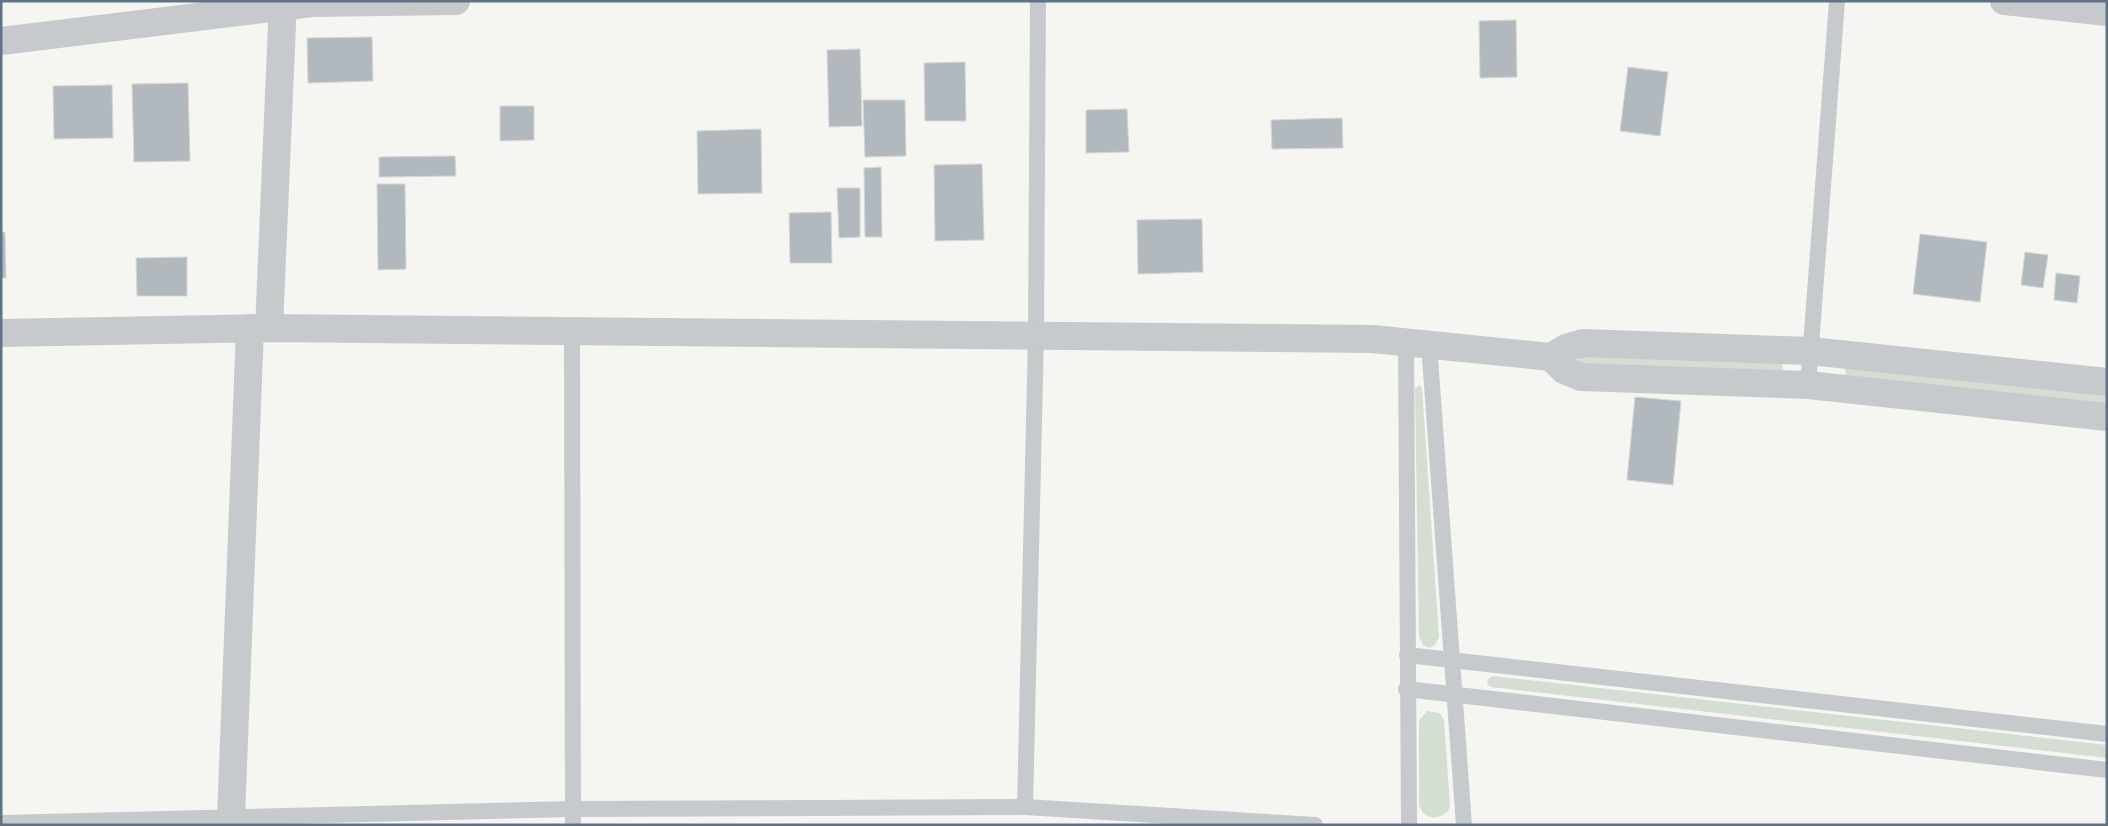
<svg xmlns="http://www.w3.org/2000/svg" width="2108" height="826" font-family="'DM Sans',sans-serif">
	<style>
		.green { fill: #d5ded2 }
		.building { fill: #b1b8be; stroke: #d6d7d4 }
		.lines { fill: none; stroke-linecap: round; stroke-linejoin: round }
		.service { stroke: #c7cacd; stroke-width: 16 }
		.minor { stroke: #c7cacd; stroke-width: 28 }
	</style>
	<rect width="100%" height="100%" fill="#f5f6f1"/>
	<g class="green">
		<polygon points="1579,356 1781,361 1783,368 1781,372 1582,368 1578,363"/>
		<polygon points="1847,366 2107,392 2107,406 1846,377 1845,369"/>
		<polygon points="1420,385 1422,388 1439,637 1435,645 1430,648 1423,645 1419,636 1415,388"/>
		<polygon points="1492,676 2107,745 2107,758 1491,687 1487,684 1488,679"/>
		<path d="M1427,711L1440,713L1444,721L1450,805L1449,810C1438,821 1424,820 1419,805V721Z"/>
	</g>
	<g class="building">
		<polygon points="1516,20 1517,77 1480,78 1479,21"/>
		<polygon points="372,37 373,81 308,83 307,38"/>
		<polygon points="860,49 862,126 829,127 827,50"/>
		<polygon points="965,62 966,121 925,121 924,63"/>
		<polygon points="1628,67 1668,72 1660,136 1620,131"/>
		<polygon points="188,83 190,161 134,162 132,84"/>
		<polygon points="112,85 113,138 54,139 53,86"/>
		<polygon points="863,100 905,100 906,156 865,157"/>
		<polygon points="500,106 534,106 534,140 500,141"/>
		<polygon points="1127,109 1129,152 1086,153 1086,110"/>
		<polygon points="1342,118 1343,148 1272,149 1271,120"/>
		<polygon points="761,129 762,193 698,194 697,131"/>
		<polygon points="455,156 456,176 379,177 379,157"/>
		<polygon points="982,164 984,240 935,241 934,165"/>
		<polygon points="881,167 882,237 865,237 864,168"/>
		<polygon points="377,184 405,184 406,269 378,270"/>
		<polygon points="837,188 860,188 860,237 839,238"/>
		<polygon points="831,212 832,263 790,263 789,213"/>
		<polygon points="1202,219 1203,272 1138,274 1137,220"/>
		<polygon points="1,232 5,232 6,278 1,278"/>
		<polygon points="1920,234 1987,242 1980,302 1913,294"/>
		<polygon points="2025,252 2048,255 2043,288 2021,285"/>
		<polygon points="187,257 187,296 137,296 136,258"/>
		<polygon points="2056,273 2080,276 2077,303 2054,300"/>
		<polygon points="1635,397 1681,401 1673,485 1627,480"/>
	</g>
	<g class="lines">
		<g class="service">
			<polyline points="572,331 573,825"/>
			<polyline points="1406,342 1409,825"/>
			<polyline points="1429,344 1464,825"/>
			<polyline points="1808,385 1837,1"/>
			<polyline points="1407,655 2107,734"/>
			<polyline points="1406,689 2107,770"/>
			<polyline points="1025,807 1036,335 1038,1"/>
			<polyline points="1,823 573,809 1025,807 1315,825"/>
		</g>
		<g class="minor">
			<polyline points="2004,1 2107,12"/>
			<polyline points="1,41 312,3 456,1"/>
			<polyline points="269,328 283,1"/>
			<polyline points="1,333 269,328 1373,339 1551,357 1566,348 1583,343 1810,351 2107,382"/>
			<polyline points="1551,357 1564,370 1581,377 1808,385 2107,417"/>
			<polyline points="231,818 250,328"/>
		</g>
	</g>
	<rect width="2108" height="826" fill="none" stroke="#617285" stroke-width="5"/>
</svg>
